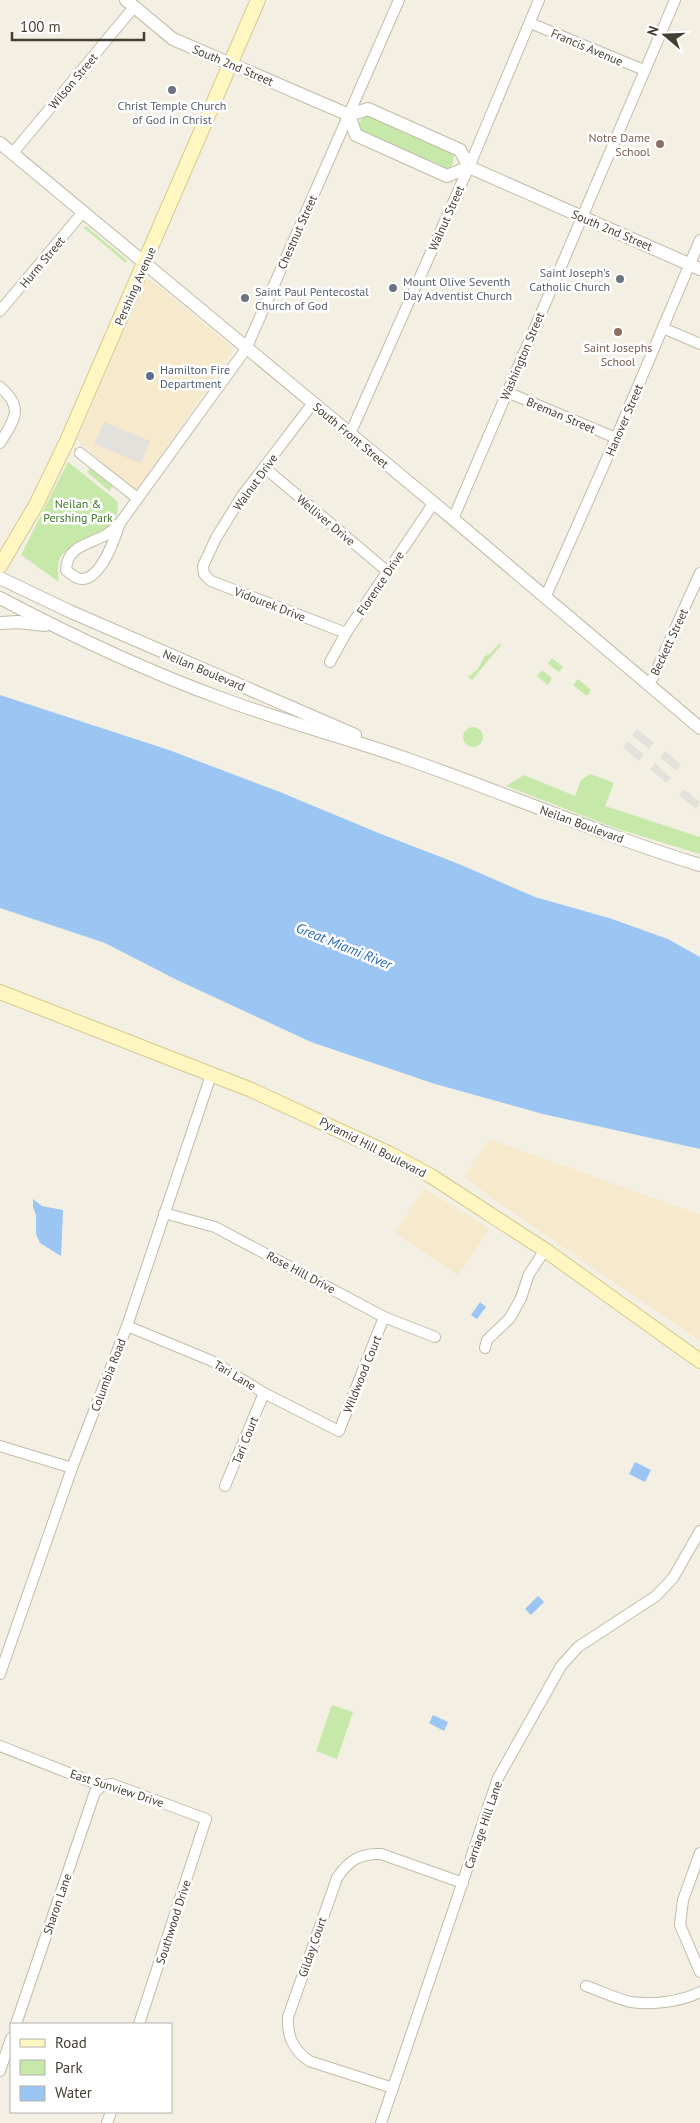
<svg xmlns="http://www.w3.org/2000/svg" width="700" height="2123" font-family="'PT Sans',sans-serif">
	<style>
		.commercial { fill: #f6e9cc }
		.green { fill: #c6e9a9 }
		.parking { fill: #e3e1dc }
		.water { fill: #9bc6f3 }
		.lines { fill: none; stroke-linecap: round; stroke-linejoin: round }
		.minor-casing { stroke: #c1bba8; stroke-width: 12 }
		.tertiary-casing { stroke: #c1bba8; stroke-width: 14 }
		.secondary-casing { stroke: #d4ca90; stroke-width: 16 }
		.minor { stroke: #fff; stroke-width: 10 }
		.tertiary { stroke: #fff; stroke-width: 12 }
		.secondary { stroke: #fff6c1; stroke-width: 14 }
		.worship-dot { fill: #6b7280; stroke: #fff; stroke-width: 2 }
		.education-dot { fill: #8d6e63; stroke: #fff; stroke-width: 2 }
		.service-dot { fill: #5c6f8a; stroke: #fff; stroke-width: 2 }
		.labels { text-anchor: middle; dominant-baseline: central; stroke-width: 5; stroke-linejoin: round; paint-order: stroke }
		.street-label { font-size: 12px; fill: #443f33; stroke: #fff }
		.worship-label { font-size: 12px; fill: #5b616d; stroke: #fff; text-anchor: start }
		.education-label { font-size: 12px; fill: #785e54; stroke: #fff; text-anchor: end }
		.service-label { font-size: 12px; fill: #4e5e75; stroke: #fff; text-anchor: start }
		.park-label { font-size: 12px; fill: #3c7824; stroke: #fff }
		.water-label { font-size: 14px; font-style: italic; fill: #286bb5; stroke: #fff }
	</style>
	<rect width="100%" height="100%" fill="#f3efe3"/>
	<g class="commercial">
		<polygon points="147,277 234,349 135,492 78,440"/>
		<polygon points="489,1139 700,1215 700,1341 496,1201 464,1176"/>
		<polygon points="424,1188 489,1229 458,1275 395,1232"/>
	</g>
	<g class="green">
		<polygon points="366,115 454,152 453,164 446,171 358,133 358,123"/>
		<polygon points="83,227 87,227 124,258 127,261 126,263"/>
		<polygon points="96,460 119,479 109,491 87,472"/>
		<path d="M68,462L117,501C123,528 91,538 72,549C69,550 64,552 62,555C56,563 58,573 59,582L21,555Z"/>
		<polygon points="500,643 501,645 472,680 468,677 478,669 484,657 491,653"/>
		<polygon points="552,658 563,667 559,672 548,664"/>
		<polygon points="542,670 552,678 548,685 537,676"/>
		<polygon points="578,679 591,690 588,695 585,695 573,685"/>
		<circle cx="473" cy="737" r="10"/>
		<polygon points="590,774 614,783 605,806 700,837 700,854 618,829 506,786 524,775 575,796 581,780"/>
		<polygon points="332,1705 353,1712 337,1759 316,1751"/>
	</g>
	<g class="parking">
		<polygon points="104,422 150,441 141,463 94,444"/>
		<polygon points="637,729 654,743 649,749 632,735"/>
		<polygon points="628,741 644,755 639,761 623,747"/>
		<polygon points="665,751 681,765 676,771 660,757"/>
		<polygon points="655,763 671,778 666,783 650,769"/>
		<polygon points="684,789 700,802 696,809 679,795"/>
	</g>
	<g class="water">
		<polygon points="0,695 169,750 280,792 376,832 459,864 535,897 609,918 668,939 700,957 700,1149 543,1114 435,1084 311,1042 177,980 105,943 0,908"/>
		<polygon points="33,1199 42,1206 63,1210 61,1256 40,1243 36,1234 36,1215 33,1207"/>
		<polygon points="480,1302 486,1307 477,1319 471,1315"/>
		<polygon points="635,1462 651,1470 645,1482 629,1474"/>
		<polygon points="538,1596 544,1602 531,1615 525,1609"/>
		<polygon points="433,1715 448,1722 444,1731 429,1723"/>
	</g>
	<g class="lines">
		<defs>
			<g id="minor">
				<polyline points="530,23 644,70"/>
				<polyline points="12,154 134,7"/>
				<polyline points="0,311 83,212"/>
				<polyline points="663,328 700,344"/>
				<path d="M0,387C25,408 14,420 0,443"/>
				<polyline points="507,392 616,438"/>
				<polyline points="313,403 242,496 216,538 203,566 204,574 211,581 346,633"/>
				<polyline points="350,434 469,167 539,0"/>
				<polyline points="80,453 137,498"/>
				<polyline points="265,468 388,572"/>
				<polyline points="453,519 675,0"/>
				<path d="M120,523C115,538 102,577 83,579C77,580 71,574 66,570C67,547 86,545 104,536C110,533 115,527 120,523L246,349L399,0"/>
				<polyline points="545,598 616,438 700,240"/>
				<polyline points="330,662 346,633 433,504"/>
				<polyline points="648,684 654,676 700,573"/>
				<polyline points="164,1213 215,1227 384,1317 435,1337"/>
				<polyline points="127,1326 212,1361 264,1393 339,1431 384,1317"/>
				<polyline points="485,1348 487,1340 510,1318 521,1298 529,1274 545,1250"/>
				<polyline points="0,1446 72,1468"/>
				<polyline points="225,1486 264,1393"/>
				<polyline points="0,1674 72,1468 127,1326 211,1075"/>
				<polyline points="0,1746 102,1786 112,1784 206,1819 139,2024"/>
				<polyline points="700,1853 683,1900 680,1925 700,1972"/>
				<path d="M586,1986C601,1991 616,1999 631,2002C653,2005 680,2002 700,1992"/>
				<polyline points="16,2024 95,1792 102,1786"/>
				<polyline points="0,2071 11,2038"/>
				<path d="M393,2088L309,2061C293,2049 287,2037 288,2017L337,1878C348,1861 360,1853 381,1854L463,1883"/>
				<polyline points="107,2123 111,2112"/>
				<polyline points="381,2123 498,1778 561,1666 578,1647 656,1596 673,1578 700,1531"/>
			</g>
			<g id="tertiary">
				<polyline points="126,0 173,39 349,115 368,109 460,150 469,167 700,269"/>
				<polyline points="349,115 356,135 447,176 469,167"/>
				<polyline points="0,143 453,519 700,728"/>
				<polyline points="0,578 69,611 355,735"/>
				<path d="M0,598C72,636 146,671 223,699C285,722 348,738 410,760C507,794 602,835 700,865"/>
				<polyline points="0,623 18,622 45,625"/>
			</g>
			<g id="secondary">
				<polyline points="0,566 36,505 67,441 258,0"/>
				<polyline points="0,992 249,1089 388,1153 431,1176 545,1250 700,1361"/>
			</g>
		</defs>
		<use href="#minor" class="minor-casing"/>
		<use href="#tertiary" class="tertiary-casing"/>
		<use href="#secondary" class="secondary-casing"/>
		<use href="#minor" class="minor"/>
		<use href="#tertiary" class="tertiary"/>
		<use href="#secondary" class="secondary"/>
	</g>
	<g class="worship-dot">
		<circle cx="172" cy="90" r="5"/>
		<circle cx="620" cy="279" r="5"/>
		<circle cx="393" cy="288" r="5"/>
		<circle cx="245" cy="298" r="5"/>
	</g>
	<g class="education-dot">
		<circle cx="660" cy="144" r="5"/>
		<circle cx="618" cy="332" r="5"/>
	</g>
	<circle class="service-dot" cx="150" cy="376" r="5"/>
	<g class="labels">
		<g class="street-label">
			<text transform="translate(587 47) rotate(23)">Francis Avenue</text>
			<text transform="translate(233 65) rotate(23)">South 2nd Street</text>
			<text transform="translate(73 81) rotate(-50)">Wilson Street</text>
			<text transform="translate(446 218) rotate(-66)">Walnut Street</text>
			<text transform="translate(612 230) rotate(23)">South 2nd Street</text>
			<text transform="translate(297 232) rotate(-66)">Chestnut Street</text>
			<text transform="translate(42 262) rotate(-50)">Hurm Street</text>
			<text transform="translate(135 286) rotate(-66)">Pershing Avenue</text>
			<text transform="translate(522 356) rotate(-67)">Washington Street</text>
			<text transform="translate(561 415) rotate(23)">Breman Street</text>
			<text transform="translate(624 420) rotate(-67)">Hanover Street</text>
			<text transform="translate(351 435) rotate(40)">South Front Street</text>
			<text transform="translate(255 482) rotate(-54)">Walnut Drive</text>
			<text transform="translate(326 520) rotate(40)">Welliver Drive</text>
			<text transform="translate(380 583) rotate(-56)">Florence Drive</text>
			<text transform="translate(270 604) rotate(21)">Vidourek Drive</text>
			<text transform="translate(669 642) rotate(-65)">Beckett Street</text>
			<text transform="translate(204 670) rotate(23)">Neilan Boulevard</text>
			<text transform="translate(582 824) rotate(20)">Neilan Boulevard</text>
			<text transform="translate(373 1147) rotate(27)">Pyramid Hill Boulevard</text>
			<text transform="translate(301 1272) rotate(28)">Rose Hill Drive</text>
			<text transform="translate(362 1374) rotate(-68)">Wildwood Court</text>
			<text transform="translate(108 1375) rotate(-69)">Columbia Road</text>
			<text transform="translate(235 1375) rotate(31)">Tari Lane</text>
			<text transform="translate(245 1440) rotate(-68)">Tari Court</text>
			<text transform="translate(117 1788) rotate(18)">East Sunview Drive</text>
			<text transform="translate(483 1825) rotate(-71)">Carriage Hill Lane</text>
			<text transform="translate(57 1904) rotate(-71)">Sharon Lane</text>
			<text transform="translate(173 1922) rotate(-72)">Southwood Drive</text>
			<text transform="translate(312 1947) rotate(-71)">Gilday Court</text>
		</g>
		<g class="worship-label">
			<text x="172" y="105" text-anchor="middle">Christ Temple Church<tspan x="172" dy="14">of God in Christ</tspan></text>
			<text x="610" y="272" text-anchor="end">Saint Joseph’s<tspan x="610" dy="14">Catholic Church</tspan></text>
			<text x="403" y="281">Mount Olive Seventh<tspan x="403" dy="14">Day Adventist Church</tspan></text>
			<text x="255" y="291">Saint Paul Pentecostal<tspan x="255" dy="14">Church of God</tspan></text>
		</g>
		<g class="education-label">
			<text x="650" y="137">Notre Dame<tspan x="650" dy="14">School</tspan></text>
			<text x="618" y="347" text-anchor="middle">Saint Josephs<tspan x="618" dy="14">School</tspan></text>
		</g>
		<g class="service-label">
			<text x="160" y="369">Hamilton Fire<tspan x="160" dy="14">Department</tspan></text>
		</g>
		<g class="park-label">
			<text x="78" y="503">Neilan &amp;<tspan x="78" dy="14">Pershing Park</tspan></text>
		</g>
		<g class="water-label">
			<text transform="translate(344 946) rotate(22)">Great Miami River</text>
		</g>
	</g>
	<rect x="10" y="2023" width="162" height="90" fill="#ffffff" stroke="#b4b2ad"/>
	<rect x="20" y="2039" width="25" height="8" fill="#fff6c1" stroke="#b4b2ad"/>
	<text x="55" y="2048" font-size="15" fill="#443f33">Road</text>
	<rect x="20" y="2060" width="25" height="15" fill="#c6e9a9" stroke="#b4b2ad"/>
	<text x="55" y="2073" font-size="15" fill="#443f33">Park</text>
	<rect x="20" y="2086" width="25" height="15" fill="#9bc6f3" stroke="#b4b2ad"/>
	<text x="55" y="2098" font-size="15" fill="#443f33">Water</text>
	<g transform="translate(665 35) rotate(289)" stroke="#ffffff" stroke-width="4" paint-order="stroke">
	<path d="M0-4L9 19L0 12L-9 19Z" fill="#443f33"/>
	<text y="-8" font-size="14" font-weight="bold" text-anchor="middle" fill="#443f33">N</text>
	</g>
	<path d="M12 32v8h132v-8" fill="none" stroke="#443f33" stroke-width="2.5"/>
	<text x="20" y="32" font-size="15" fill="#443f33" stroke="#ffffff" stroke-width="4" paint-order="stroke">100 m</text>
</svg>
